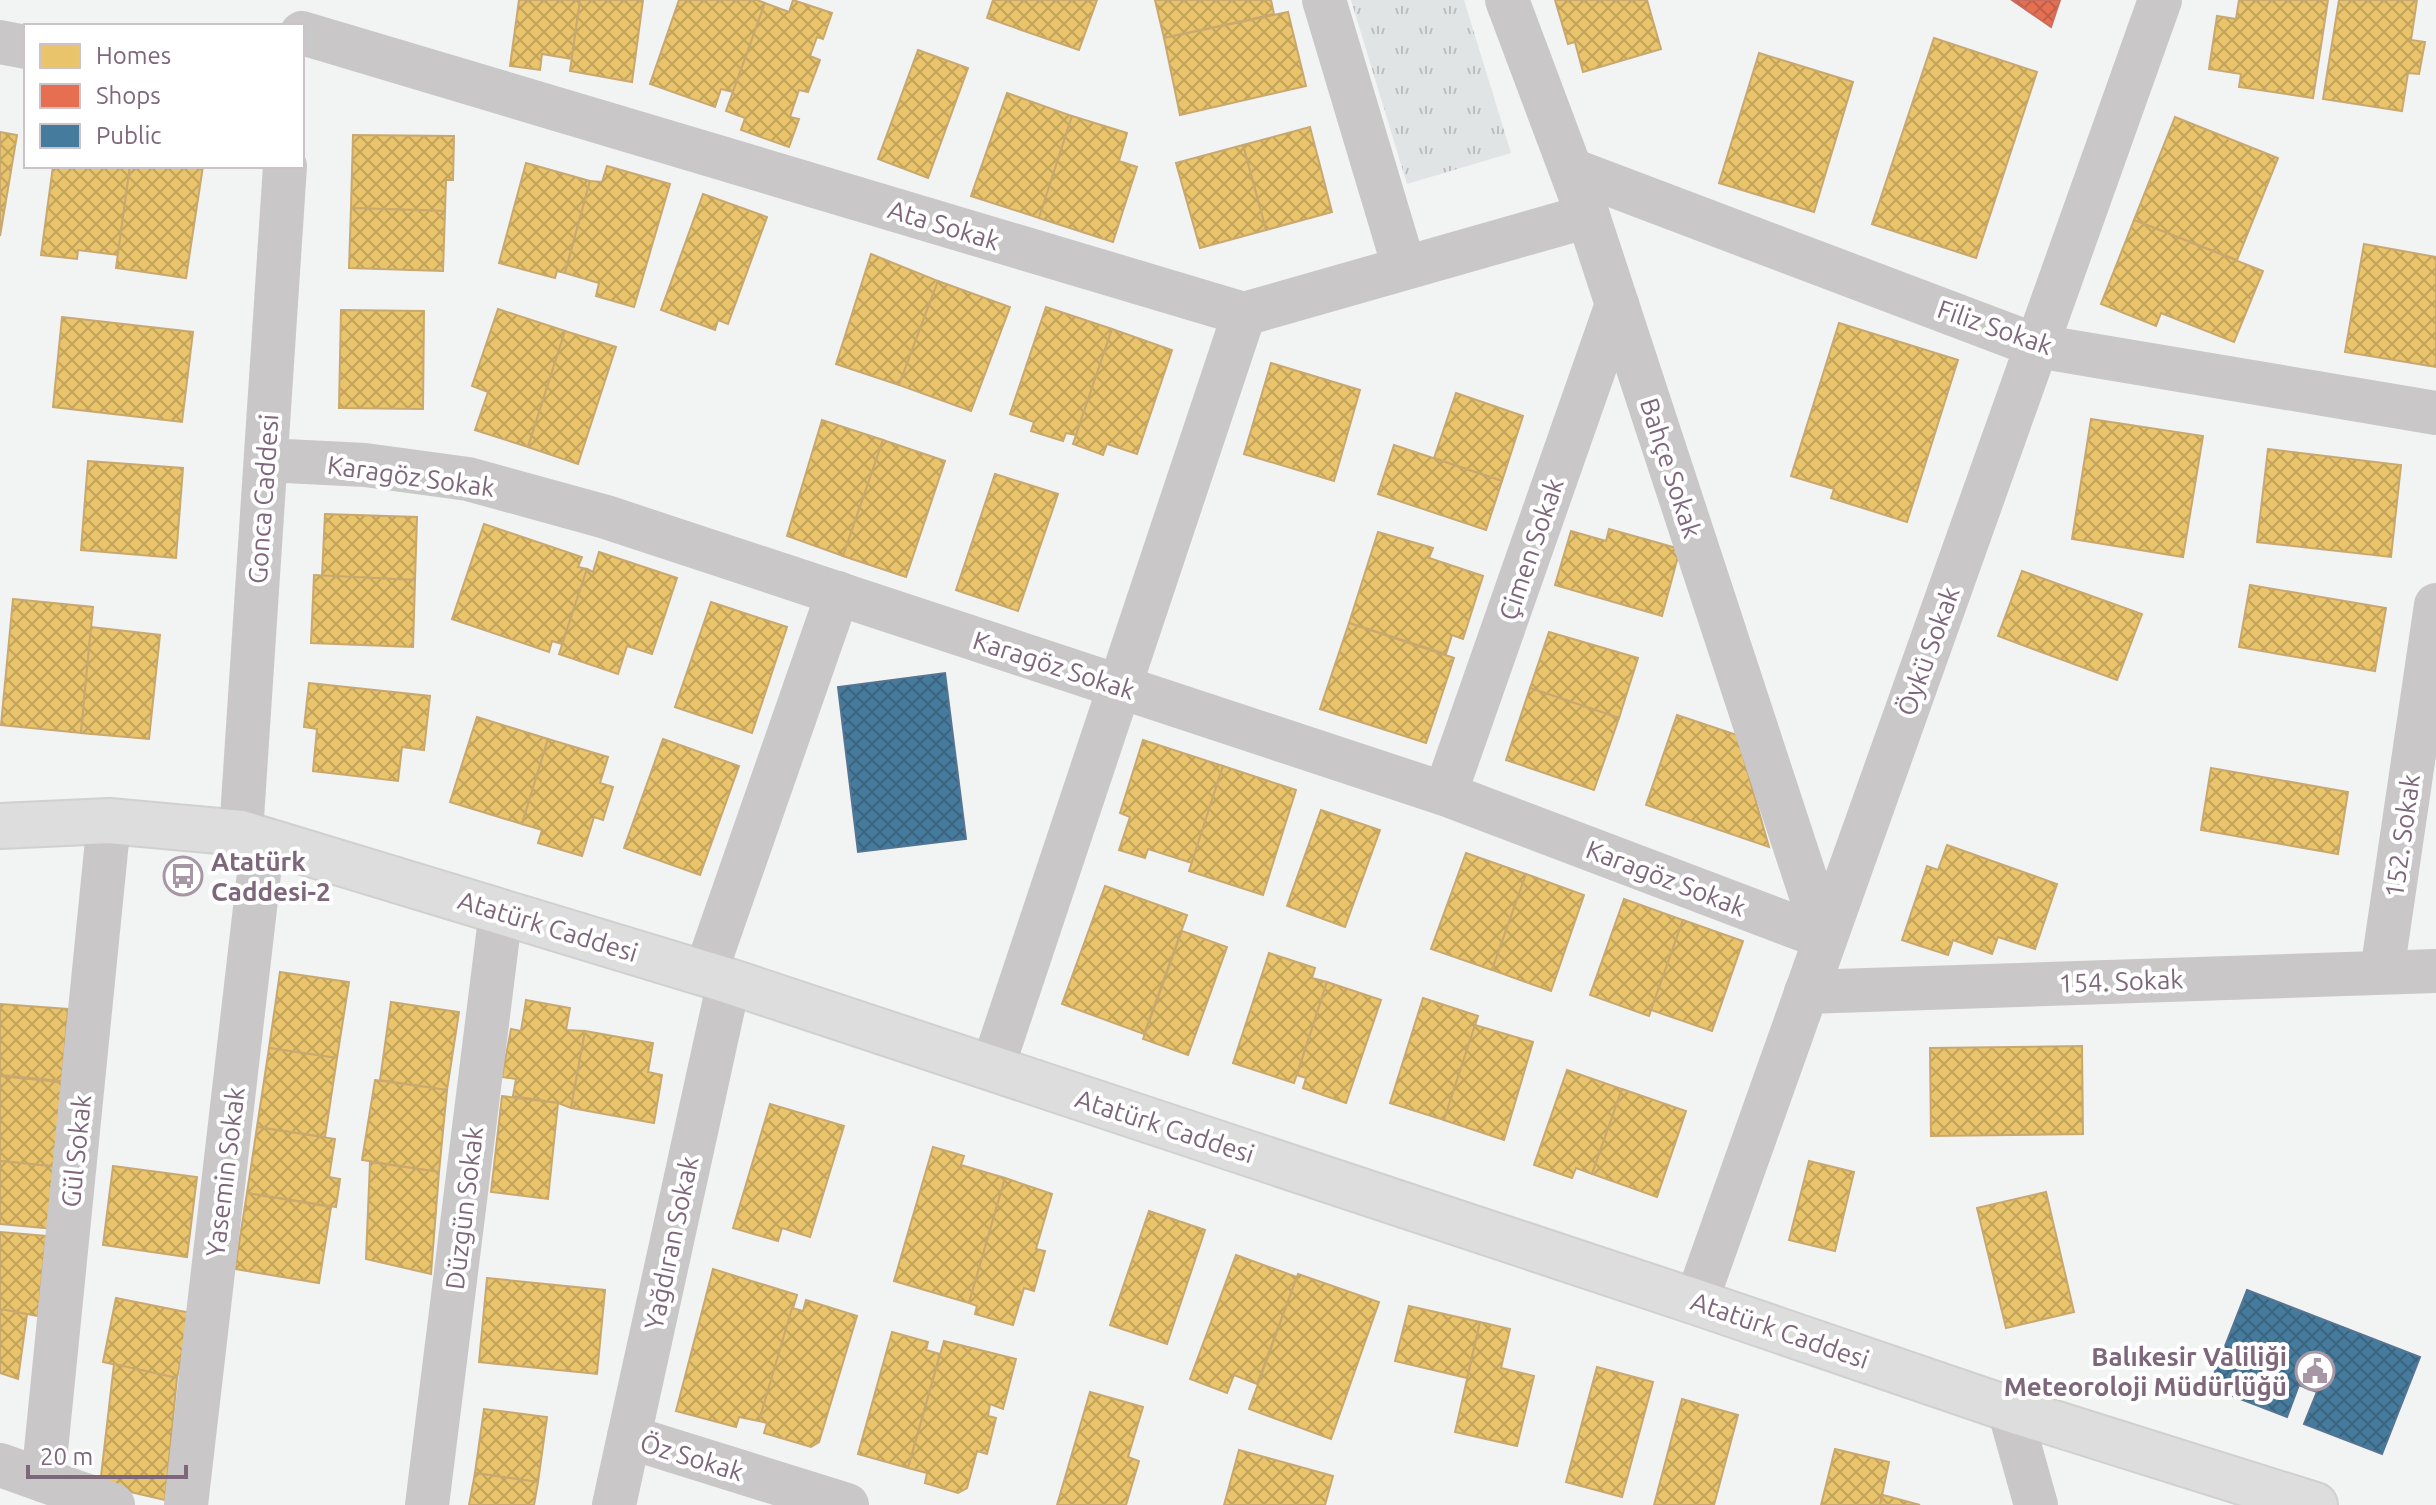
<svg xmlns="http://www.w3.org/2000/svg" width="2436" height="1505" font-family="Ubuntu,sans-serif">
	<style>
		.park { fill: url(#park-tufts) }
		.homes { fill: url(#homes-cross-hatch); stroke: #c9a86f; stroke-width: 2 }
		.shops { fill: url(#shops-cross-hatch); stroke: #c86c5e; stroke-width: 2 }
		.public { fill: url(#public-cross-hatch); stroke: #567593; stroke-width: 2 }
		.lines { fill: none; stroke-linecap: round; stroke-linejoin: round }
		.major-casing { stroke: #d1d0d1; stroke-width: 48 }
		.minor { stroke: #c9c7c8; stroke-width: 44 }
		.major { stroke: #deddde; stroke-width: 44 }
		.labels { text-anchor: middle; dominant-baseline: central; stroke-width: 8; stroke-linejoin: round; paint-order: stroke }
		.street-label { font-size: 26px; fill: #7e667b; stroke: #fff }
		.poi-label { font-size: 26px; font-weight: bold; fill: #7e667b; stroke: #fff; text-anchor: start }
	</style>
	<defs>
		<pattern id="park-tufts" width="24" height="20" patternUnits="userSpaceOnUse" patternTransform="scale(2)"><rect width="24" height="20" fill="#e0e4e5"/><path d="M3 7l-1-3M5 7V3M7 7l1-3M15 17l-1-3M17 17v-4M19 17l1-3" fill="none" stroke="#bbbdbf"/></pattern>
		<pattern id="homes-cross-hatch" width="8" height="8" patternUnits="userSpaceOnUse" patternTransform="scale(2)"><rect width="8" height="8" fill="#e9c46a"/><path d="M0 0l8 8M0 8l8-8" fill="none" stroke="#c2a35c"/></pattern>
		<pattern id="shops-cross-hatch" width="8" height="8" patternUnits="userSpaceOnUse" patternTransform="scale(2)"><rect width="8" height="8" fill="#e76f51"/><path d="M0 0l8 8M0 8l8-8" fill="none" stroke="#c05f48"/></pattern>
		<pattern id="public-cross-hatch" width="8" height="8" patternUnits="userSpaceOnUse" patternTransform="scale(2)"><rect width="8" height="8" fill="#457b9d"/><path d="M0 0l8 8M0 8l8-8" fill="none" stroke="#3d647f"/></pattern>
	</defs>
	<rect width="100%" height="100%" fill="#f2f3f3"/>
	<polygon class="park" points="1351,0 1464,0 1511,153 1407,184"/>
	<g class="homes">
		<polygon points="519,0 580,0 572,59 542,54 540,70 510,66"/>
		<polygon points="580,0 643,0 632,82 570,71"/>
		<polygon points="679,0 757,0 765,3 733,92 721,89 715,107 650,84"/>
		<polygon points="793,0 832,13 823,39 817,37 810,56 820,60 808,92 799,90 790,117 799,119 789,147 741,130 745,118 726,111 765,3 789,12"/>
		<polygon points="993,0 1097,0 1079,50 987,18"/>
		<polygon points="1155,0 1271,0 1274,14 1164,38"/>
		<polygon points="1555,0 1647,0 1661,49 1583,72 1575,42 1568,44"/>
		<polygon points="2239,0 2328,0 2313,98 2239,87 2241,74 2209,69 2217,16 2236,19"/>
		<polygon points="2339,0 2417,0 2411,40 2425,42 2419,74 2408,73 2402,111 2323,99"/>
		<polygon points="1288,12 1306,86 1180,115 1164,38"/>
		<polygon points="1934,38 2037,72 1976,258 1872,224"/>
		<polygon points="918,50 968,68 928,178 878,159"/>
		<polygon points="1759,53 1853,82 1814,212 1719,183"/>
		<polygon points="1007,93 1072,116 1039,218 971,196"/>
		<polygon points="1072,116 1127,133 1119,161 1137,167 1113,242 1039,218"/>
		<polygon points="2175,117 2278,158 2237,260 2134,220"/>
		<polygon points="1310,127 1332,212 1266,230 1243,145"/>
		<polygon points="0,132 17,135 0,236"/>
		<polygon points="353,135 454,136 453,180 446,180 445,211 351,208"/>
		<polygon points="1243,145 1266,230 1200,248 1176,163"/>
		<polygon points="526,163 590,181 565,273 557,271 555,278 499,263"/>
		<polygon points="53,166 130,166 118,255 78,250 77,259 41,255"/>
		<polygon points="130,166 203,166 186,278 116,268"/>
		<polygon points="607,166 670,184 634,307 596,296 599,283 565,273 590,181 602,182"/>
		<polygon points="703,194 767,217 728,324 718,320 715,330 661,310"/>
		<polygon points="351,208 445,211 443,271 349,268"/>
		<polygon points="2134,220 2263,271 2234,342 2161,313 2156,326 2101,304"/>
		<polygon points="2364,244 2436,257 2436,367 2345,352"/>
		<polygon points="871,254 938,281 899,385 836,364"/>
		<polygon points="938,281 1010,307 971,411 899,385"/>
		<polygon points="1046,307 1112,329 1076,435 1066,433 1063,441 1031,431 1034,422 1010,414"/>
		<polygon points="498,309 565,331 528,447 475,430 488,392 472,386"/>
		<polygon points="341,310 424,311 423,409 339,408"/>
		<polygon points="62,317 193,332 182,422 53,407"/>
		<polygon points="1839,323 1958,360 1907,522 1831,498 1834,489 1791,476"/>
		<polygon points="1112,329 1172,350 1137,454 1107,444 1103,455 1073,444"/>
		<polygon points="565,331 616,347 578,464 528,447"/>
		<polygon points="1271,363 1360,390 1334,481 1244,454"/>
		<polygon points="1456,393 1523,416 1502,481 1434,458"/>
		<polygon points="2091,419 2203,436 2183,557 2072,539"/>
		<polygon points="822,420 883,440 843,556 787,536"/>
		<polygon points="883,440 945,461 906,577 843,556"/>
		<polygon points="1394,445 1502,481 1486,530 1378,494"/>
		<polygon points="2268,449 2401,465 2391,557 2257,542"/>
		<polygon points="88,461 183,468 176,558 81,550"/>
		<polygon points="995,474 1058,494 1018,611 956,590"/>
		<polygon points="325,514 417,517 415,580 322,576"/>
		<polygon points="484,524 582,557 578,567 587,569 562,644 552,641 549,652 452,619"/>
		<polygon points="1609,529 1680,549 1662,616 1555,585 1571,531 1606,541"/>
		<polygon points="1378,532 1433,548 1429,558 1483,576 1463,639 1452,635 1446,654 1349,623"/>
		<polygon points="599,552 677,578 652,654 627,646 618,674 559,654 587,569 593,572"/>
		<polygon points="2022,571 2142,614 2117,680 1998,636"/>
		<polygon points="314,575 415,580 413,647 311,643"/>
		<polygon points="2250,585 2386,608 2375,671 2239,647"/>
		<polygon points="13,599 93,607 81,733 1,725"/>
		<polygon points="711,602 787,627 752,733 675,707"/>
		<polygon points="1349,623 1454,658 1426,743 1320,709"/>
		<polygon points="91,627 160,635 149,739 81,733"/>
		<polygon points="1549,632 1638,658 1619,718 1530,688"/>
		<polygon points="309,683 430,696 424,750 402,747 398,781 313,771 317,729 304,727"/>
		<polygon points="1530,688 1619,718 1594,790 1506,760"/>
		<polygon points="1677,715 1737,735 1769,847 1646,805"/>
		<polygon points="477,717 548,739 522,824 450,802"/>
		<polygon points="548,739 608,757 600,783 613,787 603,820 594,817 582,856 538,843 542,830 522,824"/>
		<polygon points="663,739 739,766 700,875 624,848"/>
		<polygon points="1143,740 1223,766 1192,863 1148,849 1145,858 1119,850 1130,817 1120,813"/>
		<polygon points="1223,766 1296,790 1263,895 1189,871"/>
		<polygon points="2211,768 2348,792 2338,854 2201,830"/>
		<polygon points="1321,810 1380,830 1345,927 1287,906"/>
		<polygon points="1947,845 2057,884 2035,949 1998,937 1992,954 1953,940 1948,955 1902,940 1927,866 1938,870"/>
		<polygon points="1466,853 1526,874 1492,970 1431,949"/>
		<polygon points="1526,874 1584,895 1551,991 1492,970"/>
		<polygon points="1105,886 1187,915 1144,1034 1062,1004"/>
		<polygon points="1624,899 1683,920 1649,1016 1590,995"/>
		<polygon points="1683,920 1743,941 1712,1031 1651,1010"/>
		<polygon points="1182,931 1227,947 1188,1055 1143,1039"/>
		<polygon points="1269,953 1315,968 1312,978 1327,982 1294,1083 1233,1063"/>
		<polygon points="280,972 349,982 337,1058 269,1048"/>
		<polygon points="1327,982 1381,1000 1346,1103 1303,1088 1306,1078 1297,1075"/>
		<polygon points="1423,998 1478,1016 1444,1120 1390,1103"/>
		<polygon points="526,1000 570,1008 566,1030 585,1031 571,1108 558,1103 513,1096 516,1079 502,1077 511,1029 521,1031"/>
		<polygon points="391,1002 459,1012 447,1090 380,1080"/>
		<polygon points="0,1004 68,1009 62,1081 0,1075"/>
		<polygon points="1475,1025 1533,1042 1504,1140 1444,1120"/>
		<polygon points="585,1031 653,1043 648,1072 662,1075 654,1123 571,1108"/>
		<polygon points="2082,1046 2083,1134 1931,1136 1930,1048"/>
		<polygon points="269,1048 337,1058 325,1137 257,1127"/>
		<polygon points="1567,1070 1622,1089 1592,1174 1576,1168 1572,1178 1534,1165"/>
		<polygon points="0,1076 68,1083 60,1167 0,1161"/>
		<polygon points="375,1080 447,1090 439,1172 362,1160"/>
		<polygon points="1622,1089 1686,1111 1657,1197 1592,1174"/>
		<polygon points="502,1096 558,1103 548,1199 491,1192"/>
		<polygon points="770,1104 844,1126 810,1237 782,1228 778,1241 733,1228"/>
		<polygon points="257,1127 335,1139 329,1177 340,1179 336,1207 247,1193"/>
		<polygon points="933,1147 964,1156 961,1165 1005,1178 969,1303 894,1281"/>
		<polygon points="0,1161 60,1167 54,1229 0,1224"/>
		<polygon points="1809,1161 1854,1172 1835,1251 1789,1240"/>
		<polygon points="370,1162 439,1172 431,1274 366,1259"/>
		<polygon points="113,1166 197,1177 187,1257 103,1245"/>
		<polygon points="1005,1178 1052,1194 1036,1249 1045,1251 1034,1291 1024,1288 1013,1325 975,1314 977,1306 969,1303"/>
		<polygon points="2046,1192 2074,1312 2006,1328 1977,1208"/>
		<polygon points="247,1193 331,1207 319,1283 235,1269"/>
		<polygon points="1149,1211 1205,1230 1167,1344 1110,1325"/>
		<polygon points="0,1232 46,1236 38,1316 0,1309"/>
		<polygon points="1236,1255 1297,1277 1257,1384 1234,1375 1227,1393 1190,1379"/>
		<polygon points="713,1269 797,1295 759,1421 739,1417 736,1427 676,1411"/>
		<polygon points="1298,1274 1379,1302 1331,1439 1249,1409"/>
		<polygon points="487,1278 605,1290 597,1374 479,1362"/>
		<polygon points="116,1298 191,1313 177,1378 103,1362"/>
		<polygon points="806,1300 857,1316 819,1442 811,1447 764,1433 767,1423 759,1421 792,1308 803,1311"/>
		<polygon points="1409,1306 1480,1322 1467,1378 1395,1361"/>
		<polygon points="0,1309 27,1314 18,1379 0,1373"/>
		<polygon points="1480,1322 1510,1329 1501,1368 1534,1376 1517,1446 1455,1432"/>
		<polygon points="892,1332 928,1342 926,1350 940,1354 908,1468 858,1454"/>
		<polygon points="944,1341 1016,1359 1003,1409 990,1404 988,1416 996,1418 987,1454 977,1451 967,1488 958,1493 925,1483 927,1473 908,1468"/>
		<polygon points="114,1364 177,1378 165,1500 100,1485"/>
		<polygon points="1597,1367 1653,1382 1622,1497 1566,1482"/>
		<polygon points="1090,1392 1143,1407 1128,1457 1139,1461 1126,1505 1057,1505"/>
		<polygon points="1682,1399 1738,1415 1714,1505 1654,1505"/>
		<polygon points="484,1409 547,1417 538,1482 475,1473"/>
		<polygon points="1835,1449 1889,1462 1880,1505 1821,1505"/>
		<polygon points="1239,1450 1333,1476 1325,1505 1224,1505"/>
		<polygon points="475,1473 538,1482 534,1505 469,1505"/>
		<polygon points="1883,1495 1920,1505 1880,1505"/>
	</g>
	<polygon class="shops" points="2012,0 2060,0 2051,27"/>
	<g class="public">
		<polygon points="945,673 966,839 858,852 838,687"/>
		<polygon points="2247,1290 2420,1357 2382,1454 2304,1424 2317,1392 2299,1385 2287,1417 2209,1387"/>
	</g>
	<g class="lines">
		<defs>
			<polyline id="major" points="0,826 109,821 241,833 729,981 1696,1302 2009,1409 2315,1505"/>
		</defs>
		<use href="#major" class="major-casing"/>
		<g class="minor">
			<polyline points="1324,0 1404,267"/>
			<polyline points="1507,0 1588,216 1825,938"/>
			<polyline points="302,33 1244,314 1588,216"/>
			<polyline points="0,42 26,47"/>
			<polyline points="1572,170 2037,346 2436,413"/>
			<polyline points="266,460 365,465 468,479 606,517 1445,794 1825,938"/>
			<polyline points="1445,794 1617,304"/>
			<polyline points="241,833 285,166"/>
			<polyline points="2382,972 2436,605"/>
			<polyline points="705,974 838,593"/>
			<polyline points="1806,992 2436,971"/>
			<polyline points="992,1069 1244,314"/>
			<polyline points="1696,1302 2160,0"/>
			<polyline points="2009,1409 2036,1505"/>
			<polyline points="629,1437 847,1505"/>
			<polyline points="0,1465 113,1505"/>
			<polyline points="43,1480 109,821"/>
			<polyline points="186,1505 263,839"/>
			<polyline points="427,1505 501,911"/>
			<polyline points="614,1505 729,981"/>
		</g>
		<use href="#major" class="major"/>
	</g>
	<defs>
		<symbol id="bus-ring" viewBox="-11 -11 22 22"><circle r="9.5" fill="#fff" stroke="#a797a5" stroke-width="1.5"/><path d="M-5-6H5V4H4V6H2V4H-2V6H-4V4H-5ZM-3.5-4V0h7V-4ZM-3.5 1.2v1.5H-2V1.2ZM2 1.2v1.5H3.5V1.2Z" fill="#a797a5"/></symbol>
		<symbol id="civic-ring" viewBox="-11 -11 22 22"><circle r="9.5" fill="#fff" stroke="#a797a5" stroke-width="1.5"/><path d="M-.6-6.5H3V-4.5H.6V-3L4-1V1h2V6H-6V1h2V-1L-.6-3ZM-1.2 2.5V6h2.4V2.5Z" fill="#a797a5"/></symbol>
	</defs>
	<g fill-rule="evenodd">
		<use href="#bus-ring" x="161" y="854" width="44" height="44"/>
		<use href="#civic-ring" x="2293" y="1349" width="44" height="44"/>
	</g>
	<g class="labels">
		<g class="street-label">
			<text transform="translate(944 225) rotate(17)">Ata Sokak</text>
			<text transform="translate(1995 327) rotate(19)">Filiz Sokak</text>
			<text transform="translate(1671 468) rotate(72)">Bahçe Sokak</text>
			<text transform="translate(411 476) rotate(8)">Karagöz Sokak</text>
			<text transform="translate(263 499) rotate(-86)">Gonca Caddesi</text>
			<text transform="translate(1531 549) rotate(-71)">Çimen Sokak</text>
			<text transform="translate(1928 651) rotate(-70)">Öykü Sokak</text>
			<text transform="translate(1054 665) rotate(18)">Karagöz Sokak</text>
			<text transform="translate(2402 836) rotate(-82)">152. Sokak</text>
			<text transform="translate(1666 878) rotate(21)">Karagöz Sokak</text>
			<text transform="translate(548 926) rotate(17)">Atatürk Caddesi</text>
			<text transform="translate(2121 981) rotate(-2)">154. Sokak</text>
			<text transform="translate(1165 1126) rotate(18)">Atatürk Caddesi</text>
			<text transform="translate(76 1151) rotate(-84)">Gül Sokak</text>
			<text transform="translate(225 1172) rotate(-83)">Yasemin Sokak</text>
			<text transform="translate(464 1208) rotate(-83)">Düzgün Sokak</text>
			<text transform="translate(671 1243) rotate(-78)">Yağdıran Sokak</text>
			<text transform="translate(1780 1330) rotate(19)">Atatürk Caddesi</text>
			<text transform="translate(692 1457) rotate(17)">Öz Sokak</text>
		</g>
		<g class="poi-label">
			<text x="211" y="861">Atatürk<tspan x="211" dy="30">Caddesi-2</tspan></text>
			<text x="2287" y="1356" text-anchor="end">Balıkesir Valiliği<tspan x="2287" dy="30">Meteoroloji Müdürlüğü</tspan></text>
		</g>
	</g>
	<rect x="24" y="24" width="280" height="144" fill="#ffffff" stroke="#cbc2ca" stroke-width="2"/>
	<rect x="40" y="44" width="40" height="24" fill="#e9c46a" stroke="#cbc2ca" stroke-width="2"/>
	<text x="96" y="64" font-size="24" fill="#7e667b">Homes</text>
	<rect x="40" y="84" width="40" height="24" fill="#e76f51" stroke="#cbc2ca" stroke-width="2"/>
	<text x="96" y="104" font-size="24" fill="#7e667b">Shops</text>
	<rect x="40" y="124" width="40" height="24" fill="#457b9d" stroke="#cbc2ca" stroke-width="2"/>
	<text x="96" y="144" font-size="24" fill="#7e667b">Public</text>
	<path d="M28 1465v12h158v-12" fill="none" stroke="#7e667b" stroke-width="4"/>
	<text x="40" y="1465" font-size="24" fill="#7e667b" stroke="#ffffff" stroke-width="6" paint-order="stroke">20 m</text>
</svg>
